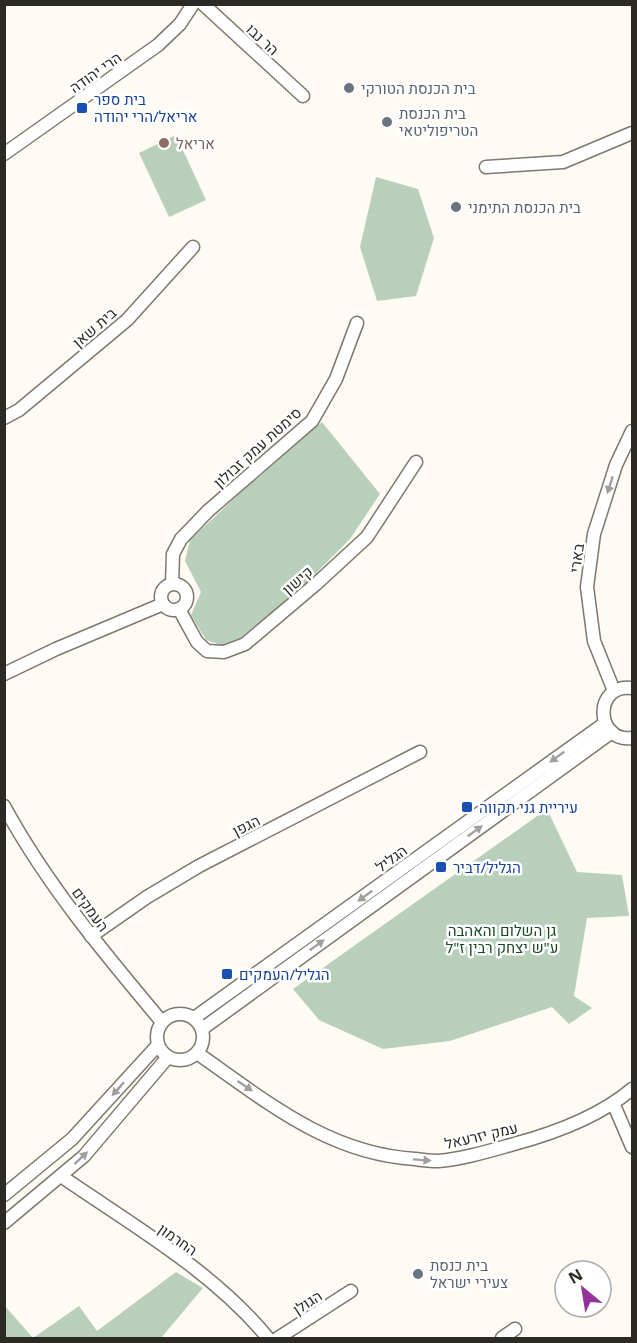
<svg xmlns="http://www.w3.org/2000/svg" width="637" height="1343" font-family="'Noto Sans',Heebo,sans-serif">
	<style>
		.green { fill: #b8d0bb }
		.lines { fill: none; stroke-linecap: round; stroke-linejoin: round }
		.minor-casing { stroke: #7d786d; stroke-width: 15 }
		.minor { stroke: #fff; stroke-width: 12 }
		.oneway { fill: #a09f9d }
		.worship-dot { fill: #6b7280; stroke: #fff; stroke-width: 2 }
		.transit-dot { fill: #1a4fb4; stroke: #fff; stroke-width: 2 }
		.education-dot { fill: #8d6e63; stroke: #fff; stroke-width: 2 }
		.labels { text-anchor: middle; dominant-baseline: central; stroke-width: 5; stroke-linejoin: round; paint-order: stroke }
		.street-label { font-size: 15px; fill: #2c2a25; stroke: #fff }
		.worship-label { font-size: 15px; fill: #5b616d; stroke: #fff; text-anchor: start }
		.transit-label { font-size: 15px; fill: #164399; stroke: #fff; text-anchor: start }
		.education-label { font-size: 15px; fill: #785e54; stroke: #fff; text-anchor: start }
		.park-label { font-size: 15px; fill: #194825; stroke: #fff }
	</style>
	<rect width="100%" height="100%" fill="#fffbf4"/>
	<g class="green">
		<polygon points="176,135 206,200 169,217 139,153"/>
		<polygon points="376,177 418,189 434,238 416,296 377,301 360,247"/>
		<polygon points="322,422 380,494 350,539 291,598 240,638 221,645 206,640 191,615 201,592 185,561 190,540 240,493"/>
		<polygon points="547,809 577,872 622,875 629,916 587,918 574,996 592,1008 569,1024 552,1007 450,1041 383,1049 319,1020 293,989"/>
		<polygon points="176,1272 203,1288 161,1338 5,1338 5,1306 33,1338 79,1306 97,1331"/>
	</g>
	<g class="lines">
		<defs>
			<g id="minor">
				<polyline points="203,4 303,96"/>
				<polyline points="4,154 158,45 180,24 193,4"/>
				<polyline points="486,167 563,162 632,133"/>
				<polyline points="4,418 19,410 127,320 193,247"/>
				<circle cx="174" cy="597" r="13"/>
				<polyline points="172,584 173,554 181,539 208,511 312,421 336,379 357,323"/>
				<polyline points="179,609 197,642 207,651 224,652 245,644 316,584 367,537 416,462"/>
				<polyline points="4,674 56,649 163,604"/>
				<path d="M632,688C593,683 595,743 632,738"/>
				<polyline points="614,691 594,641 587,587 594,534 616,465 632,431"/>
				<path d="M4,806C47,885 105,954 162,1022"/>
				<polyline points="91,936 147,897 199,866 420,752"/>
				<circle cx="180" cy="1037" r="23"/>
				<polyline points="194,1018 605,723"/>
				<polyline points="202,1029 612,732"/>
				<path d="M197,1053C266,1101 328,1154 415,1159C422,1160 431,1161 438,1161C463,1159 489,1151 514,1144C555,1133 600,1116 632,1089"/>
				<polyline points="614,1105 632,1147"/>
				<path d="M61,1176C132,1225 213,1271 268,1338"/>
				<polyline points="4,1195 72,1139 157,1046"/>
				<polyline points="4,1223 84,1156 168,1057"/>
				<polyline points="278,1338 351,1291"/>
				<polyline points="502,1338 515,1329"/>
			</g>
		</defs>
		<use href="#minor" class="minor-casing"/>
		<use href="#minor" class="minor"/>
	</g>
	<defs><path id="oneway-solid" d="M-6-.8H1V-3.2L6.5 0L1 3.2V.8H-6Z" transform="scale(1.5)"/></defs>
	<g class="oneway">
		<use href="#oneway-solid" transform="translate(610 485) rotate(108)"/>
		<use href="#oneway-solid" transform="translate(557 757) rotate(144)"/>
		<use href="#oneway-solid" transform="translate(475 831) rotate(-36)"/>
		<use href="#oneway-solid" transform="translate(365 896) rotate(144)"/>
		<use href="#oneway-solid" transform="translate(317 945) rotate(-36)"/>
		<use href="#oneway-solid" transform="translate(245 1086) rotate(34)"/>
		<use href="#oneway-solid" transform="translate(118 1089) rotate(132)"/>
		<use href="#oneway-solid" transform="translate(81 1158) rotate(-43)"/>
		<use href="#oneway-solid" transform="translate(422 1160) rotate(4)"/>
	</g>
	<g class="worship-dot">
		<circle cx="349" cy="88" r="6"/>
		<circle cx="387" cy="122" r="6"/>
		<circle cx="456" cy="207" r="6"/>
		<circle cx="418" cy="1274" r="6"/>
	</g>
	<g class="transit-dot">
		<rect x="76" y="102" width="12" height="12" rx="3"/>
		<rect x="461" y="801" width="12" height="12" rx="3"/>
		<rect x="435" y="861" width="12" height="12" rx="3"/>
		<rect x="221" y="968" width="12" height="12" rx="3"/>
	</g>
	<circle class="education-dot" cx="164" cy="143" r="6"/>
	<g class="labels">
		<g class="street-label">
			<text transform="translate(263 39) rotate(43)">הר נבו</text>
			<text transform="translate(95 72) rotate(-35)">הרי יהודה</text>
			<text transform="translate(94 327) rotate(-41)">בית שאן</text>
			<text transform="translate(257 447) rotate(-42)">סימטת עמק זבולון</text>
			<text transform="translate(576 558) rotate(-82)">בארי</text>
			<text transform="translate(297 580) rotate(-41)">קישון</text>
			<text transform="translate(246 825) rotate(-27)">הגפן</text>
			<text transform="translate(391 858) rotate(-36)">הגליל</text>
			<text transform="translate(91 909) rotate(54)">העמקים</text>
			<text transform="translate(481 1135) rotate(-13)">עמק יזרעאל</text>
			<text transform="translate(178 1239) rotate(35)">החרמון</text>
			<text transform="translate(307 1302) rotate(-33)">הגולן</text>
		</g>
		<g class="worship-label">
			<text x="361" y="88">בית הכנסת הטורקי</text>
			<text x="399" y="113">בית הכנסת<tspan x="399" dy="17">הטריפוליטאי</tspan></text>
			<text x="468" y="207">בית הכנסת התימני</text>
			<text x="430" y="1265">בית כנסת<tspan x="430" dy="17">צעירי ישראל</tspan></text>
		</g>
		<g class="transit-label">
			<text x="94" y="99">בית ספר<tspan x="94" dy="17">אריאל/הרי יהודה</tspan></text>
			<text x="479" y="807">עיריית גני תקווה</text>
			<text x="453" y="867">הגליל/דביר</text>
			<text x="239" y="974">הגליל/העמקים</text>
		</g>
		<g class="education-label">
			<text x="176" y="143">אריאל</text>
		</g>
		<g class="park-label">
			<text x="502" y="930">גן השלום והאהבה<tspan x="502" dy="17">ע"ש יצחק רבין ז"ל</tspan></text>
		</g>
	</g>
	<rect width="637" height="1343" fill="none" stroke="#2c2a25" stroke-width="12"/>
	<g transform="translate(583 1289) rotate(330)"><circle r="28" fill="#ffffff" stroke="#abaaa8" stroke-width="1.5"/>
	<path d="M0-4.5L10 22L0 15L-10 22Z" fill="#92329b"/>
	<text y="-9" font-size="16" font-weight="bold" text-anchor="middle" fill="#2c2a25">N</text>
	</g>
</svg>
